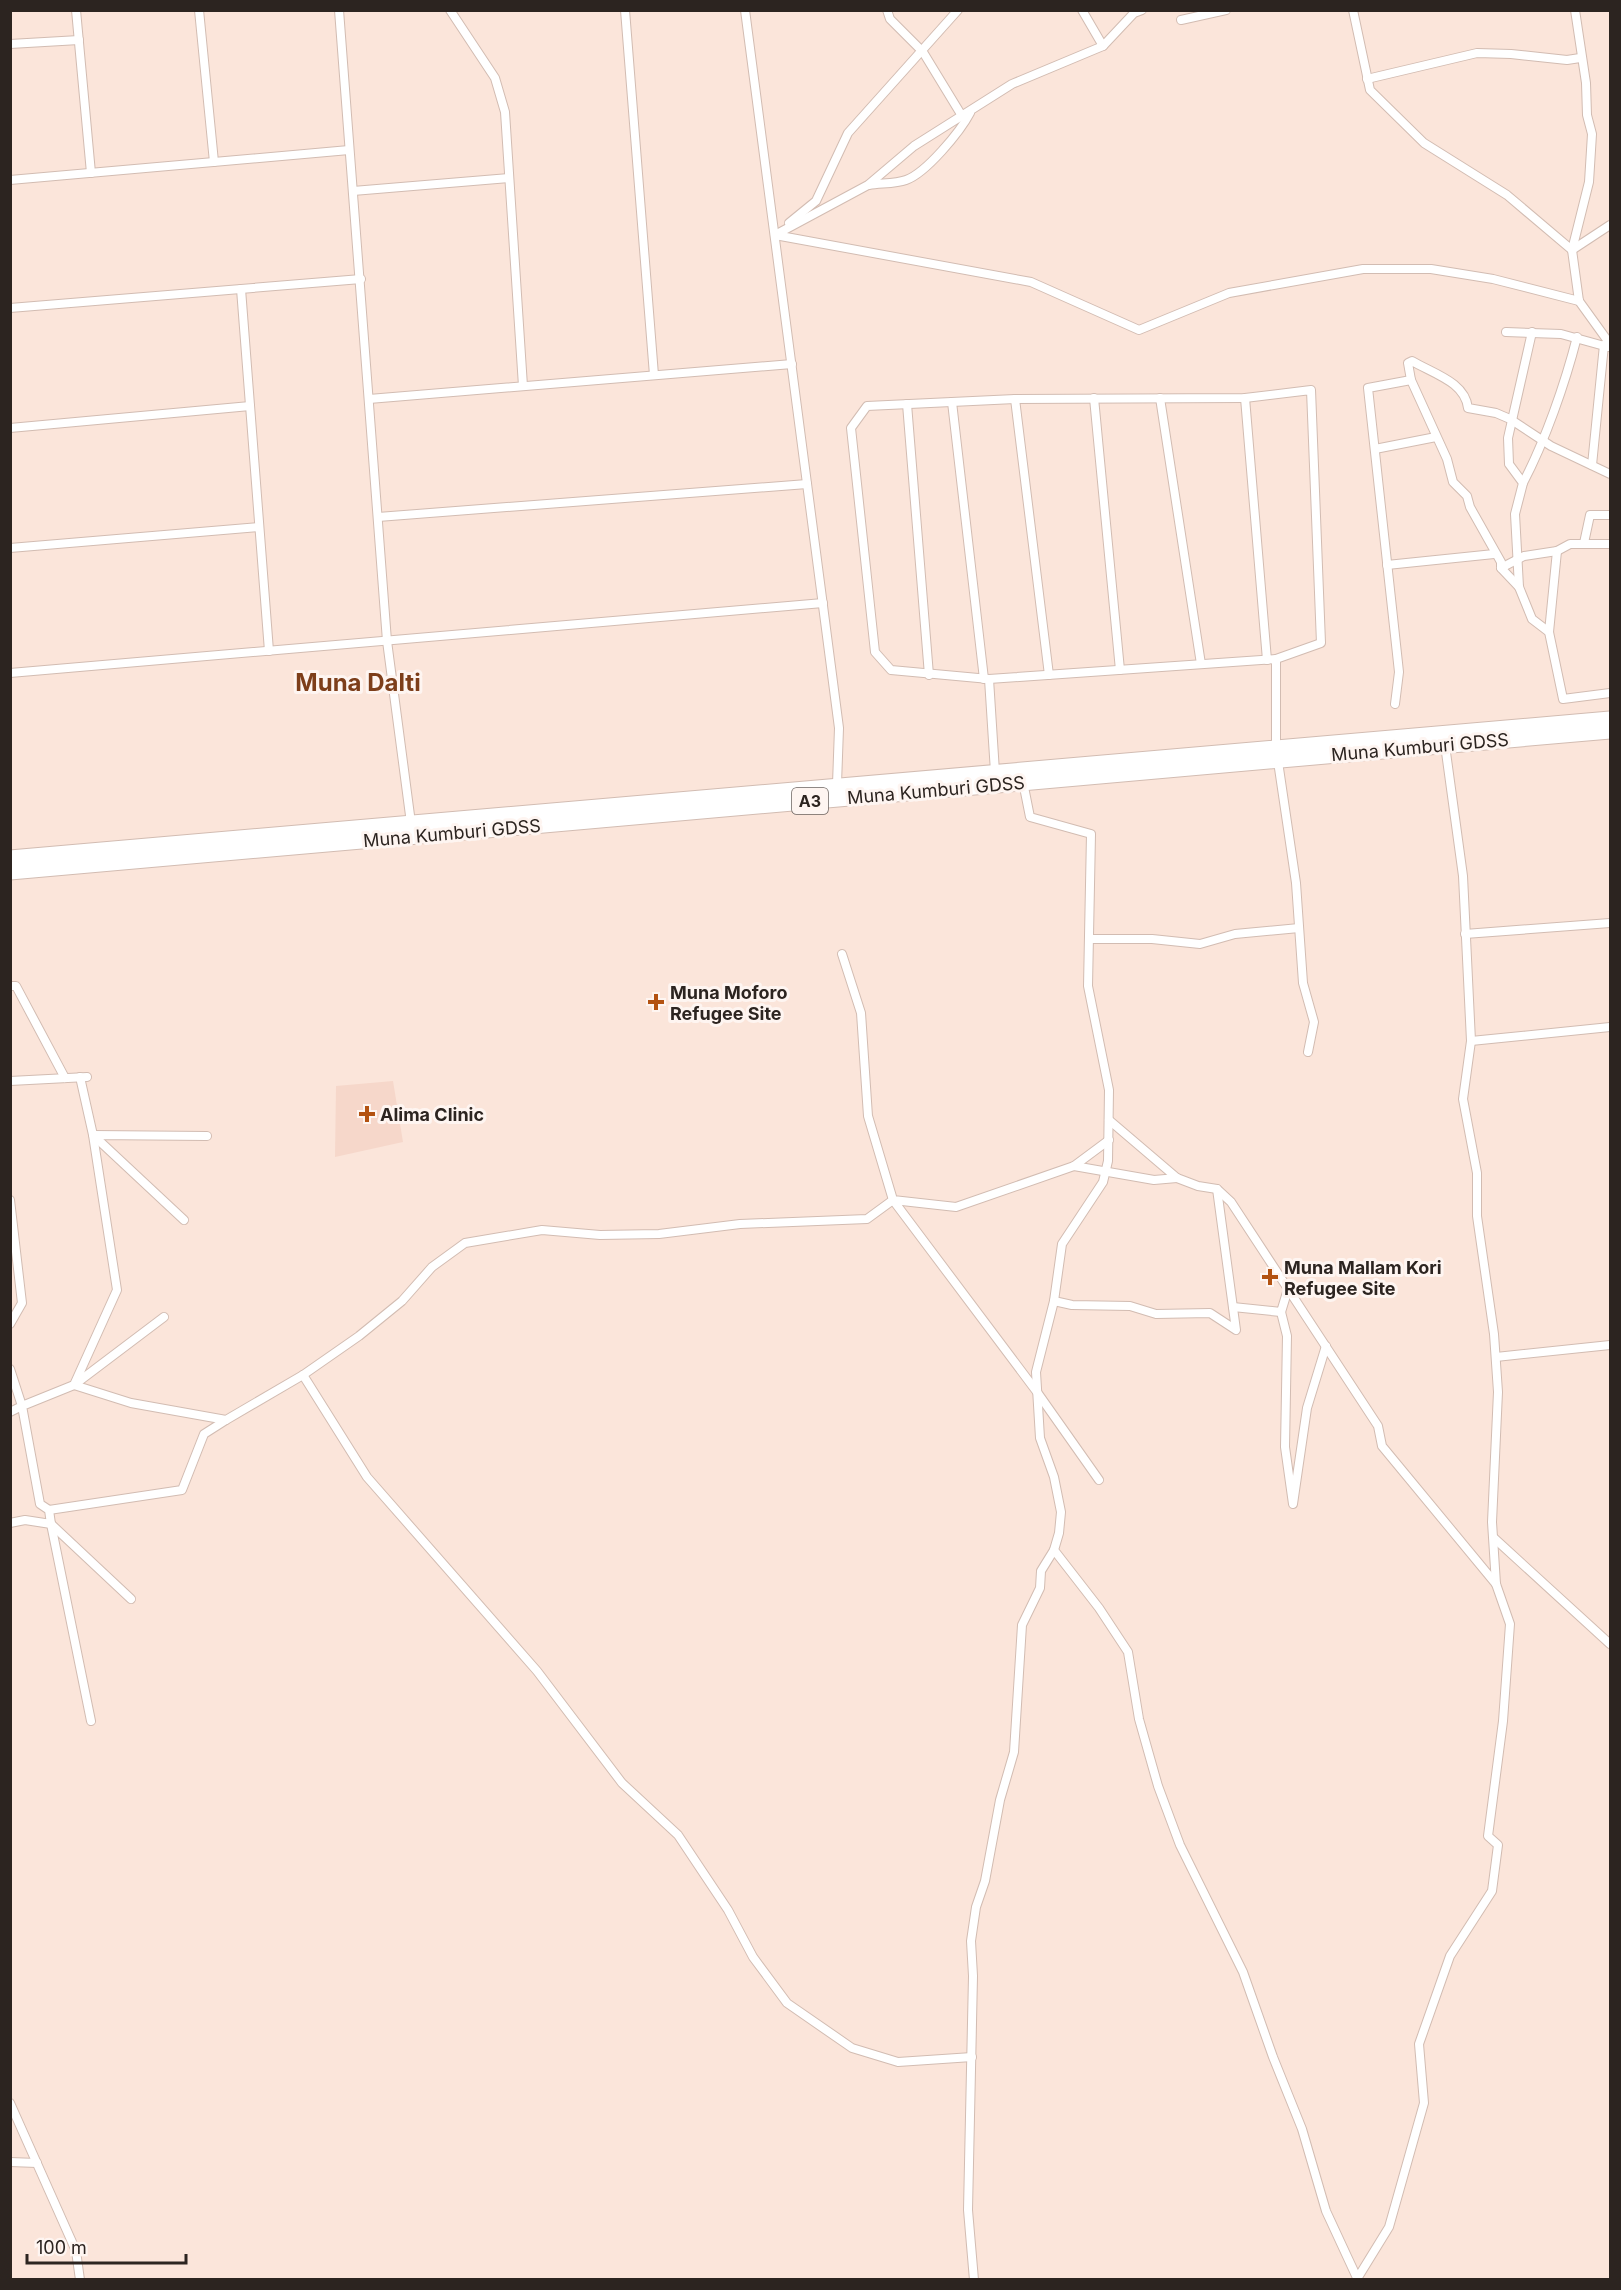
<svg xmlns="http://www.w3.org/2000/svg" width="1621" height="2290" font-family="Inter,sans-serif">
	<style>
		.built { fill: #f6d7ca }
		.lines { fill: none; stroke-linecap: round; stroke-linejoin: round }
		.street-casing { stroke: #d2bcb2; stroke-width: 10 }
		.highway-casing { stroke: #d2bcb2; stroke-width: 17 }
		.street { stroke: #fff; stroke-width: 8 }
		.highway { stroke: #fff; stroke-width: 15 }
		.poi-dot { fill: #b35211; stroke: #fef5f1; stroke-width: 2 }
		.labels { text-anchor: middle; dominant-baseline: central; stroke-width: 6; stroke-linejoin: round; paint-order: stroke }
		.shield { fill: #fef5f1; stroke: #6b635f; stroke-width: 1.5 }
		.shield-label { font-size: 16px; font-weight: bold; fill: #2c2420 }
		.street-label { font-size: 18px; fill: #2c2420; stroke: #fef5f1 }
		.poi-label { font-size: 18px; font-weight: bold; fill: #2c2420; stroke: #fef5f1; text-anchor: start }
		.district-label { font-size: 24px; font-weight: bold; fill: #7d3e1a; stroke: #fef5f1 }
	</style>
	<rect width="100%" height="100%" fill="#fbe5da"/>
	<polygon class="built" points="393,1081 403,1142 335,1157 336,1086"/>
	<g class="lines">
		<defs>
			<g id="street">
				<polyline points="76,10 91,173"/>
				<polyline points="199,10 214,162"/>
				<polyline points="339,10 387,641 411,823"/>
				<polyline points="450,10 495,78 505,112 523,386"/>
				<polyline points="625,10 654,375"/>
				<polyline points="745,10 839,728 837,784"/>
				<polyline points="887,10 890,19 923,52 962,116"/>
				<polyline points="1082,10 1103,46"/>
				<polyline points="1353,10 1370,90 1424,143 1507,195 1572,250 1579,301 1610,344"/>
				<polyline points="1181,20 1226,10"/>
				<polyline points="10,44 79,40"/>
				<polyline points="1367,79 1477,53 1511,54 1567,60 1580,58"/>
				<polyline points="10,180 349,150"/>
				<path d="M869,185C880,183 895,184 906,180C926,173 960,132 970,113"/>
				<polyline points="353,191 509,178"/>
				<polyline points="789,223 816,201 848,133 958,10"/>
				<polyline points="775,235 1031,282 1139,330 1229,293 1363,269 1431,269 1493,279 1579,301"/>
				<polyline points="775,235 868,185 914,146 1012,84 1103,46 1134,13 1142,10"/>
				<polyline points="1572,250 1589,182 1592,134 1587,115 1586,83 1575,10"/>
				<polyline points="1572,250 1610,225"/>
				<polyline points="241,289 269,651"/>
				<polyline points="10,308 361,279"/>
				<polyline points="1506,332 1561,334 1608,347"/>
				<polyline points="1532,332 1508,438 1509,464 1523,483 1515,514 1519,587 1532,619 1549,632 1563,699 1610,693"/>
				<polygon points="1311,390 1321,643 1276,659 989,679 891,670 875,652 851,428 867,406 1015,399 1245,398"/>
				<polyline points="1094,398 1120,670"/>
				<polyline points="1160,398 1201,664"/>
				<polyline points="1245,398 1267,660"/>
				<polyline points="369,399 792,364"/>
				<polyline points="1015,399 1049,675"/>
				<polyline points="952,402 984,679"/>
				<polyline points="907,404 929,675"/>
				<polyline points="10,428 250,406"/>
				<polyline points="1375,449 1436,437"/>
				<polyline points="1592,465 1604,345"/>
				<path d="M1523,483C1545,441 1565,384 1577,337"/>
				<polyline points="378,517 807,484"/>
				<polyline points="1584,543 1590,515 1610,515"/>
				<polyline points="10,548 259,527"/>
				<polyline points="1387,565 1494,554"/>
				<polyline points="1501,568 1524,556 1557,551 1570,544 1610,544"/>
				<path d="M1519,587L1501,568V562L1470,507L1467,496L1453,482L1447,459L1411,380L1408,363L1412,361C1434,374 1465,382 1468,408L1496,413L1510,419L1551,446L1610,474"/>
				<polyline points="1549,632 1557,551"/>
				<polyline points="1276,659 1276,748 1296,883 1303,983 1314,1022 1308,1052"/>
				<polyline points="10,673 823,603"/>
				<polyline points="989,679 995,772"/>
				<polyline points="1395,704 1399,672 1368,388 1411,380"/>
				<polyline points="1023,782 1030,817 1091,834 1088,986 1109,1090 1108,1161 1103,1182 1062,1244 1054,1301 1036,1372 1040,1438 1054,1477 1061,1512 1059,1533 1054,1550 1099,1608 1128,1652 1139,1719 1158,1786 1180,1845 1243,1972 1273,2057 1302,2129 1326,2211 1358,2280"/>
				<polyline points="1465,934 1610,923"/>
				<polyline points="1089,939 1152,939 1200,944 1235,934 1299,928"/>
				<polyline points="842,954 861,1013 868,1116 893,1200 956,1207 1074,1166 1109,1140"/>
				<polyline points="10,986 16,986 65,1078"/>
				<polyline points="1471,1041 1610,1027"/>
				<polyline points="80,1077 93,1135 184,1220"/>
				<polyline points="10,1081 87,1077"/>
				<polyline points="1109,1120 1177,1178 1198,1186 1217,1189 1231,1202 1378,1426 1382,1446 1496,1584"/>
				<polyline points="1074,1166 1154,1180 1177,1178"/>
				<polyline points="10,1200 22,1303 10,1324"/>
				<polyline points="1054,1301 1072,1305 1130,1306 1156,1314 1210,1313 1236,1330 1217,1189"/>
				<polyline points="1233,1307 1281,1312 1288,1289"/>
				<polyline points="1281,1312 1287,1336 1285,1447 1293,1504 1307,1408 1326,1346"/>
				<polyline points="164,1317 74,1385 131,1403 226,1420 303,1375 359,1336 402,1301 432,1267 465,1243 542,1230 600,1235 659,1234 740,1224 867,1219 893,1200 1037,1392 1099,1480"/>
				<polyline points="1496,1357 1610,1345"/>
				<polyline points="10,1369 22,1406 10,1412"/>
				<polyline points="303,1375 367,1477 537,1671 622,1783 678,1835 728,1910 753,1957 787,2003 852,2048 898,2062 972,2057"/>
				<polyline points="49,1510 182,1490 204,1434 226,1420"/>
				<polyline points="10,1523 25,1520 51,1524 49,1510 40,1504 22,1406 74,1385 117,1290 93,1135 207,1136"/>
				<polyline points="51,1524 91,1721"/>
				<polyline points="51,1524 131,1599"/>
				<polyline points="1494,1538 1610,1644"/>
				<polyline points="10,2103 76,2251 80,2280"/>
				<polyline points="10,2162 37,2163"/>
				<polyline points="1357,2279 1389,2227 1424,2103 1419,2044 1450,1956 1492,1891 1498,1845 1488,1836 1503,1721 1510,1624 1496,1584 1492,1522 1498,1392 1494,1334 1477,1216 1477,1173 1463,1099 1471,1041 1463,876 1445,745"/>
				<polyline points="974,2280 968,2210 973,1976 971,1941 976,1907 985,1881 1000,1800 1014,1752 1022,1625 1040,1588 1041,1571 1054,1550"/>
			</g>
			<g id="highway">
				<polyline points="10,858 1610,719"/>
				<polyline points="10,872 1610,731"/>
			</g>
		</defs>
		<use href="#street" class="street-casing"/>
		<use href="#highway" class="highway-casing"/>
		<use href="#street" class="street"/>
		<use href="#highway" class="highway"/>
	</g>
	<g class="poi-dot">
		<path d="M653 993h6v6h6v6h-6v6h-6v-6h-6v-6h6z"/>
		<path d="M364 1105h6v6h6v6h-6v6h-6v-6h-6v-6h6z"/>
		<path d="M1267 1268h6v6h6v6h-6v6h-6v-6h-6v-6h6z"/>
	</g>
	<g class="labels">
		<rect class="shield" x="792" y="788" width="36" height="26" rx="4.5"/>
		<g class="shield-label">
			<text x="810" y="801">A3</text>
		</g>
		<g class="street-label">
			<text transform="translate(1420 747) rotate(-5)">Muna Kumburi GDSS</text>
			<text transform="translate(936 790) rotate(-5)">Muna Kumburi GDSS</text>
			<text transform="translate(452 833) rotate(-5)">Muna Kumburi GDSS</text>
		</g>
		<g class="poi-label">
			<text x="670" y="992">Muna Moforo<tspan x="670" dy="21">Refugee Site</tspan></text>
			<text x="380" y="1114">Alima Clinic</text>
			<text x="1284" y="1267">Muna Mallam Kori<tspan x="1284" dy="21">Refugee Site</tspan></text>
		</g>
		<g class="district-label">
			<text x="358" y="682">Muna Dalti</text>
		</g>
	</g>
	<rect width="1621" height="2290" fill="none" stroke="#2c2420" stroke-width="24"/>
	<path d="M27 2254v9h159v-9" fill="none" stroke="#2c2420" stroke-width="3"/>
	<text x="36" y="2254" font-size="18" fill="#2c2420" stroke="#fef5f1" stroke-width="4.5" paint-order="stroke">100 m</text>
</svg>
